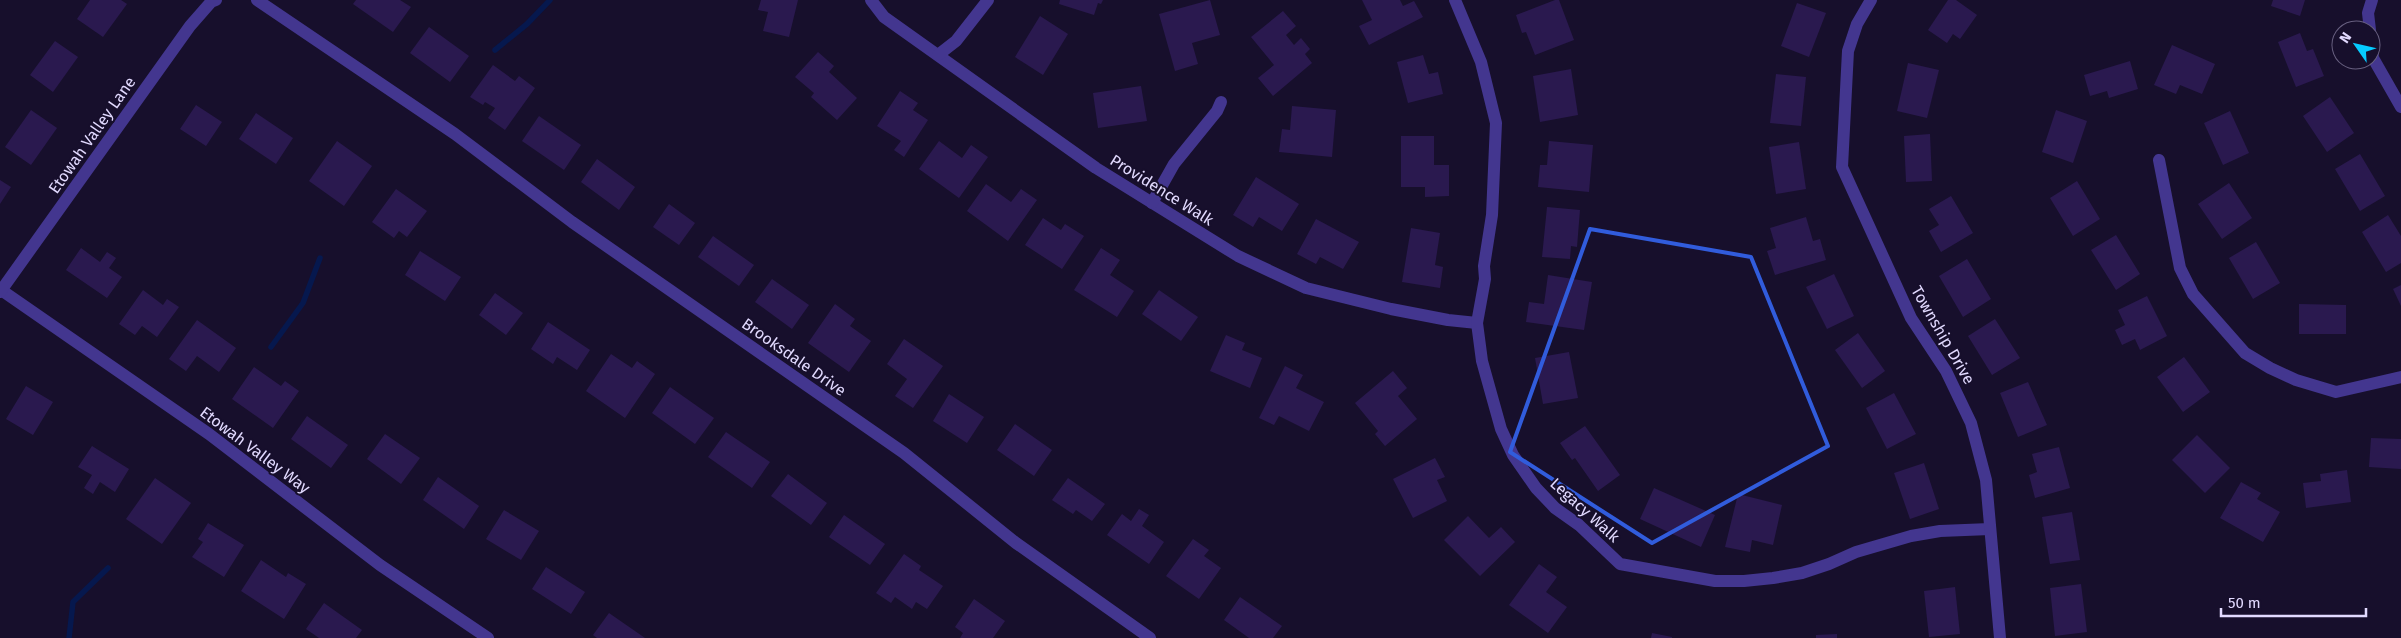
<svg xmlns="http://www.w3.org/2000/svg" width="2401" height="638" font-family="'Fira Sans',sans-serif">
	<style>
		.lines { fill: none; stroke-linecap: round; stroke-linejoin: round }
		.stream { stroke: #06184e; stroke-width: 5.5 }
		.building { fill: #2a194f }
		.minor { stroke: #43368f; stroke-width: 12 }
		.marked { fill: none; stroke: #315cdc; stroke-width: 4; stroke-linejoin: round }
		.labels { text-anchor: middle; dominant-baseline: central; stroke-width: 4; stroke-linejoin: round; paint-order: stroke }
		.street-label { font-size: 16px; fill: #e2daff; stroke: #170f2c }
	</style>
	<rect width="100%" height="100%" fill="#170f2c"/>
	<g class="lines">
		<g class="stream">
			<polyline points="495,50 527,24 550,0"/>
			<polyline points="271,347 303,303 320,258"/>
			<polyline points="69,638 73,602 108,568"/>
		</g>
	</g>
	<g class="building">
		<polygon points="90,0 121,0 127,4 103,37 77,19"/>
		<polygon points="356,0 400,0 411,7 393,32 353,4"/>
		<polygon points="761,0 798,0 789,37 763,31 768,12 758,10"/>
		<polygon points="1060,0 1103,0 1101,4 1098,3 1094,15 1059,4"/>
		<polygon points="1210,0 1220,35 1192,43 1198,64 1175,71 1159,14"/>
		<polygon points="1362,0 1400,0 1403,6 1414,1 1423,17 1369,45 1359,26 1372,20"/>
		<polygon points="1555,0 1559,0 1574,40 1535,55 1526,32 1522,33 1516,15"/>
		<polygon points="1948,0 1956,0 1977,15 1960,39 1953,34 1947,43 1928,30"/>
		<polygon points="2273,0 2305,0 2300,16 2271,6"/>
		<polygon points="1797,3 1826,13 1809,57 1781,46"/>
		<polygon points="1283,11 1296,26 1286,35 1294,45 1301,38 1310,49 1305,54 1312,63 1273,96 1258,78 1274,65 1251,37"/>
		<polygon points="1040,16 1068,34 1043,75 1015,57"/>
		<polygon points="429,27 469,56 450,82 410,53"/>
		<polygon points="2300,33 2307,51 2313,49 2324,76 2296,87 2278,42"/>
		<polygon points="55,41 78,57 53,92 30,75"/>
		<polygon points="2172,45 2215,64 2202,94 2180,85 2176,94 2154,85"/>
		<polygon points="818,52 834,66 829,72 857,98 837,120 811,97 814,93 795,77"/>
		<polygon points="1423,55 1429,74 1438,72 1443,94 1408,103 1397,62"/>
		<polygon points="2130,61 2138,89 2109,98 2107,91 2090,96 2084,75"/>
		<polygon points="1908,63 1939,70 1927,118 1897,111"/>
		<polygon points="493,65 515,81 519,76 535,88 505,130 488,118 495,108 485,102 483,105 470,97"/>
		<polygon points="1571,69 1578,115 1540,122 1533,76"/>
		<polygon points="1776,74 1806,77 1801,126 1770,123"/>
		<polygon points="1141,86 1147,121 1098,128 1093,93"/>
		<polygon points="900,91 918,103 913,110 928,120 904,157 894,150 901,141 877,126"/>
		<polygon points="2330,97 2354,133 2327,152 2303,116"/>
		<polygon points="196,105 222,122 206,146 180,129"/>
		<polygon points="1292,106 1336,110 1332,157 1279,152 1282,129 1290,130"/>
		<polygon points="31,110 57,128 31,165 5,147"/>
		<polygon points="2056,110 2087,121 2073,163 2042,152"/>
		<polygon points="2230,111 2249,153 2223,165 2204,123"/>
		<polygon points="256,113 293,138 276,164 239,139"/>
		<polygon points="539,116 581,145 564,170 522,141"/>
		<polygon points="1930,134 1932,181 1906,182 1904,136"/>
		<polygon points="1401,136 1434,136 1434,165 1449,165 1449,196 1425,197 1425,187 1401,187"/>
		<polygon points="337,141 372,166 344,206 309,181"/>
		<polygon points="939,141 962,158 971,145 988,157 959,198 919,169"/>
		<polygon points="1549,141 1593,145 1589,192 1538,187 1540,165 1547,165"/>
		<polygon points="1799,142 1806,189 1776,194 1769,147"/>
		<polygon points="2360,154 2385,196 2360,211 2335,169"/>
		<polygon points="597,159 635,187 619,210 581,182"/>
		<polygon points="1256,177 1299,204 1282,231 1259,217 1253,227 1233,215"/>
		<polygon points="0,180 11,187 0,204"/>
		<polygon points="2077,181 2100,219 2073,236 2050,198"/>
		<polygon points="2229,183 2252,218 2222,239 2198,204"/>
		<polygon points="986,184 1011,202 1021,189 1037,200 1008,241 967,211"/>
		<polygon points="396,189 427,211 407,237 399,231 394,238 372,222"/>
		<polygon points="1951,196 1973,233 1941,252 1929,231 1939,225 1929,209"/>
		<polygon points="669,204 695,223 679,245 653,227"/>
		<polygon points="1547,207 1580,210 1577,247 1571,246 1570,259 1542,257"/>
		<polygon points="2388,215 2401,236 2401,263 2386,272 2362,232"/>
		<polygon points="1806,217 1813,241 1820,239 1826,260 1775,275 1767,251 1776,248 1770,228"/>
		<polygon points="1043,218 1061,230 1065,224 1084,236 1062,269 1025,245"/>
		<polygon points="1316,219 1359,242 1343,269 1320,257 1316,264 1297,254"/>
		<polygon points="1411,228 1440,233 1435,265 1443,267 1440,288 1402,282"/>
		<polygon points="2116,235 2140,274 2116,290 2091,250"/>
		<polygon points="713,236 754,265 739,286 698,257"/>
		<polygon points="2256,242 2280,283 2253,299 2229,258"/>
		<polygon points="81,248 100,262 107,252 116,258 109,268 122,277 107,298 66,270"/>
		<polygon points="1101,248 1120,260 1110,275 1134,291 1117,317 1074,290"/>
		<polygon points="420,251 461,277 445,301 405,275"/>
		<polygon points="1967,259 1991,299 1963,317 1939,276"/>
		<polygon points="1834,274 1854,316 1827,329 1806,287"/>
		<polygon points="1548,275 1592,282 1584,330 1526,322 1529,302 1544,304"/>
		<polygon points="772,279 809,305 792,329 755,302"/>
		<polygon points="2401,285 2401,306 2393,289"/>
		<polygon points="143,290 163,305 167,299 179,307 157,337 142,326 135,335 119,324"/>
		<polygon points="1159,290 1198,317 1181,341 1142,314"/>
		<polygon points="495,293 523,313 506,335 479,315"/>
		<polygon points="2147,296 2167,336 2140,350 2135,339 2122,345 2115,330 2125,325 2118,310"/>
		<polygon points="835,304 855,319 850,326 871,341 849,372 808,343"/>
		<polygon points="2299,304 2346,305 2346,334 2299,334"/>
		<polygon points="1995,319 2020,358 1992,375 1968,336"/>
		<polygon points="197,320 236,348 219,372 197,356 186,371 169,359"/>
		<polygon points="548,322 590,350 577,370 557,357 553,364 531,349"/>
		<polygon points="1858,333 1885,371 1862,388 1835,350"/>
		<polygon points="1226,335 1245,343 1242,350 1262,358 1250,388 1210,371"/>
		<polygon points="904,339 943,366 913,408 895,396 907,379 887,364"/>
		<polygon points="1569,352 1578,398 1543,404 1535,358"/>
		<polygon points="611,354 632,368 637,361 655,374 625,418 586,391"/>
		<polygon points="2184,357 2210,392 2183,412 2157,377"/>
		<polygon points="1285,366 1303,375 1296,388 1324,402 1309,431 1279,416 1274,425 1259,418"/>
		<polygon points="254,367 281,386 285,381 299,391 273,428 232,399"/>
		<polygon points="1393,371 1407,388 1398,396 1417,419 1385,446 1375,434 1378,431 1355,403"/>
		<polygon points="2028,382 2047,425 2018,437 2000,393"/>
		<polygon points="26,386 53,402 33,435 6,419"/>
		<polygon points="670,387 714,418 695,444 652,413"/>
		<polygon points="1894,393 1916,434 1887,449 1866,408"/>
		<polygon points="949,394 984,417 967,443 933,421"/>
		<polygon points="307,416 348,445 331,468 291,439"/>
		<polygon points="1015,424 1052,450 1034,476 997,450"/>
		<polygon points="1585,426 1620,475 1598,491 1575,458 1572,460 1560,443"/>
		<polygon points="726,432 770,462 752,488 708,457"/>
		<polygon points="385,434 420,458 401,484 367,459"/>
		<polygon points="2197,435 2230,468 2205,493 2172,460"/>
		<polygon points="2371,438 2401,439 2401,469 2369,467"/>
		<polygon points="92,446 129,469 115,492 100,482 93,494 84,488 92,475 78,467"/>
		<polygon points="2059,447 2070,488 2035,498 2029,475 2037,472 2032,454"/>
		<polygon points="1435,458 1445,477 1437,480 1447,501 1413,518 1393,479"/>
		<polygon points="1924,463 1939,509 1910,519 1894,473"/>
		<polygon points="2347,470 2351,502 2306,508 2303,483 2321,481 2320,474"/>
		<polygon points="788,474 827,503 811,525 771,496"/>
		<polygon points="438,477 479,506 464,529 423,500"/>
		<polygon points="155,478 191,503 162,544 126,519"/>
		<polygon points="1068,478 1105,504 1092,521 1076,510 1073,514 1052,500"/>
		<polygon points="2241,482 2261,493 2257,499 2280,512 2263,542 2220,518"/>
		<polygon points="1654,488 1715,515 1701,547 1640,519"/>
		<polygon points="1738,494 1782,505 1773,545 1752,540 1750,552 1725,547"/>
		<polygon points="1139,509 1149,515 1142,526 1164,542 1149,564 1107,535 1122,514 1131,521"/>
		<polygon points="504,510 539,531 521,560 486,539"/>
		<polygon points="2072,512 2080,560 2050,564 2042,517"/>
		<polygon points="844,515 885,544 870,565 829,537"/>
		<polygon points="1468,516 1489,538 1501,527 1515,542 1480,576 1444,540"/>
		<polygon points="208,523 244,545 224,577 192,557 203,542 198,539"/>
		<polygon points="1193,539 1209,550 1204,556 1221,568 1199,599 1166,576"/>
		<polygon points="904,554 921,566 919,570 943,586 927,609 916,602 912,609 895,597 891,603 876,593"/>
		<polygon points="261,560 286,577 288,573 306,584 284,619 241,591"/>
		<polygon points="1539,564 1557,577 1546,592 1567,607 1548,633 1509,605"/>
		<polygon points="546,567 585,592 571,614 532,589"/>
		<polygon points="2081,584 2087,632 2055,636 2050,588"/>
		<polygon points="1955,587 1960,634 1929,637 1924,591"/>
		<polygon points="1240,597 1282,626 1273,638 1249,638 1224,620"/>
		<polygon points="974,599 1005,621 993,638 960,638 963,633 955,627"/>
		<polygon points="324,603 362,630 356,638 319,638 306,629"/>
		<polygon points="609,613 645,638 597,638 593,635"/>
		<polygon points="1652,633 1672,637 1672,638 1651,638"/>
		<polygon points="1837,634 1837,638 1816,638 1816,635"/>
	</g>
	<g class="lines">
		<g class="minor">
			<polyline points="257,0 455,134 572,222 904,453 1016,543 1150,638"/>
			<polyline points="871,0 884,17 1096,168 1238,256 1306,288 1391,309 1448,320 1477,323"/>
			<polyline points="1455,0 1481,62 1496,123 1492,215 1484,266 1485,279 1477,323 1482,361 1501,429 1513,455 1536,488 1555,508 1579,525 1620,564 1715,581 1744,581 1773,578 1802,573 1829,564 1856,552 1911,536 1940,531 1990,529"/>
			<polyline points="1871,0 1857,24 1848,51 1842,167 1911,318 1946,371 1971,423 1986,480 2000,638"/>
			<polyline points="2370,30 2368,13 2372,0"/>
			<polyline points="2371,39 2373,58 2401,107"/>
			<polyline points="938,55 956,41 988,0"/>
			<polyline points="2159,160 2180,268 2193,294 2245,353 2270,368 2296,380 2336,392 2401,377"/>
			<polyline points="1152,203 1174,164 1217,111 1221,102"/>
			<polyline points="1,290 209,434 380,565 488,638"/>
			<polyline points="0,292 190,26 211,2 216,0"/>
		</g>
	</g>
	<path class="marked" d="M1590,229L1751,257L1828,446L1652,543L1510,452Z"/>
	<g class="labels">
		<g class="street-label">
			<text transform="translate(92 135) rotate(-55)">Etowah Valley Lane</text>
			<text transform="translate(1162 190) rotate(32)">Providence Walk</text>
			<text transform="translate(1943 335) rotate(60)">Township Drive</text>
			<text transform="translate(794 357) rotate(35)">Brooksdale Drive</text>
			<text transform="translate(255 450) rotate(37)">Etowah Valley Way</text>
			<text transform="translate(1585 510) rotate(42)">Legacy Walk</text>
		</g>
	</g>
	<g transform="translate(2356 45) rotate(304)"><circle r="24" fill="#170f2c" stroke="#686080"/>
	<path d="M0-4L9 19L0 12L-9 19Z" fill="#06cbff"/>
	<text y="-8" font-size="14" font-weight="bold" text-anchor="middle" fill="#e2daff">N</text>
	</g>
	<path d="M2221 608v8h145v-8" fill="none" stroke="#e2daff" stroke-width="2.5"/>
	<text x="2228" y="608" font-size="15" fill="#e2daff" stroke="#170f2c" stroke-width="4" paint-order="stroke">50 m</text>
</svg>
